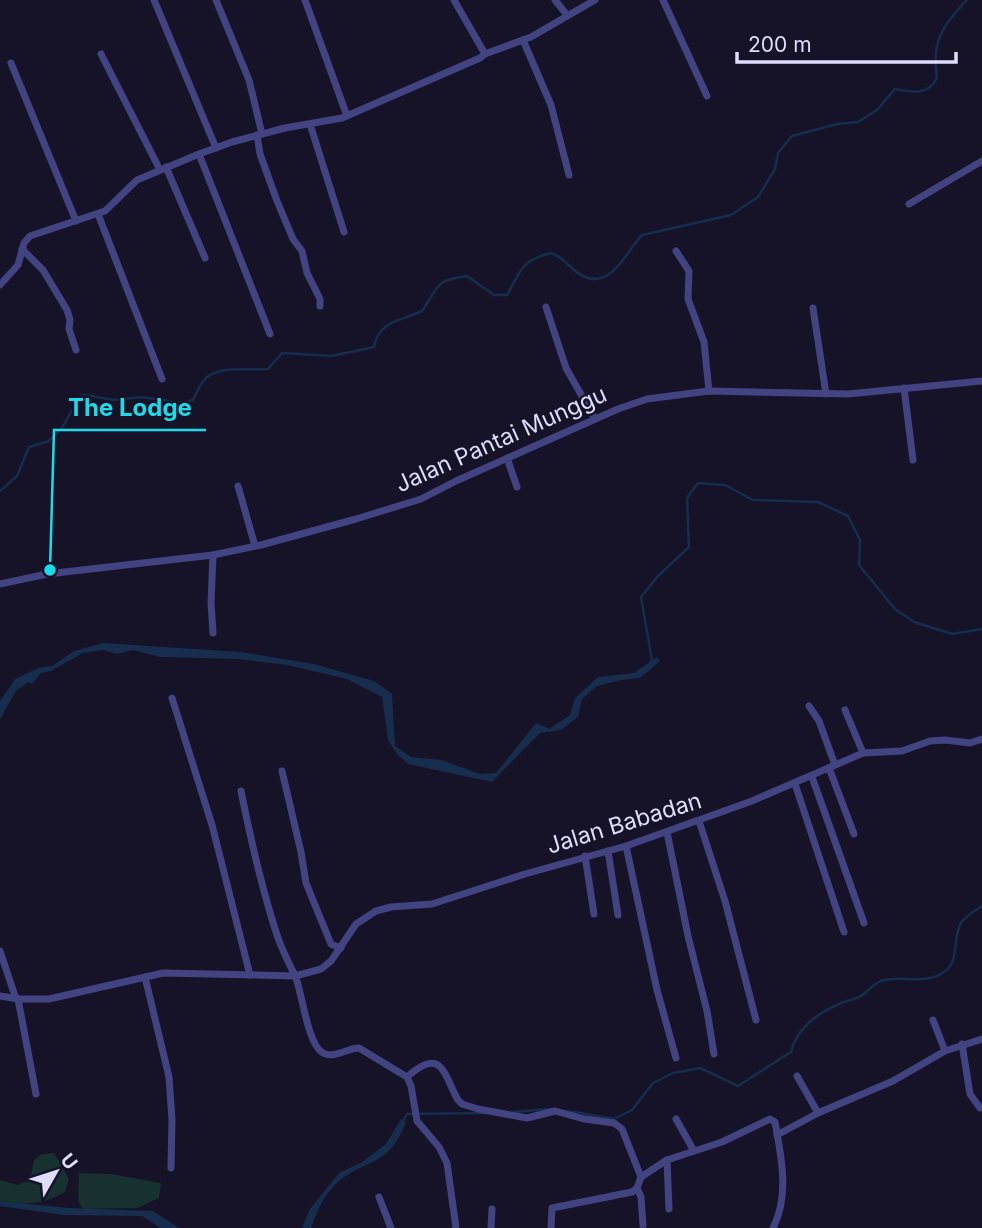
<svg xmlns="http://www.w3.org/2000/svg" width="982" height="1228" font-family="Inter,sans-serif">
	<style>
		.green { fill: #16312f }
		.water { fill: #162d4d }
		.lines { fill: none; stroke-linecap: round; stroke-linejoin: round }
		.stream { stroke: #162d4d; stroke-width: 2.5 }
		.minor { stroke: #434382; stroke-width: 7 }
		.labels { text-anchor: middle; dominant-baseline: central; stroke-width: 5; stroke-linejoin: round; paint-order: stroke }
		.street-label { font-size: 23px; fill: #dfddfc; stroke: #161328 }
		.leader { fill: none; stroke: #1cdae8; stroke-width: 2.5 }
		.callout-dot { fill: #1cdae8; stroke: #161328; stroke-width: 2.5 }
		.callout-label { font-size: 24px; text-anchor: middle; font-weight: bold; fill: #1cdae8; stroke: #161328; stroke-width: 5; stroke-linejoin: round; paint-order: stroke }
	</style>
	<rect width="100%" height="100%" fill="#161328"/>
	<g class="green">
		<path d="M54,1153L69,1179L65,1192C40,1206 28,1204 0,1201V1180L17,1185L30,1180L34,1160L42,1154Z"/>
		<polygon points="79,1173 111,1174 161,1183 159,1198 137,1208 83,1209 78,1201"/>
	</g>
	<g class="water">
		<polygon points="103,643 240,652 314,664 374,681 392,694 395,746 411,757 442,760 480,774 496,773 536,723 549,729 570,715 575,698 598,677 634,673 657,657 660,661 640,678 621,680 597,686 582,699 578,717 561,730 540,733 492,782 408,764 397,754 388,740 382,697 347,679 287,665 238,659 160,657 133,650 117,654 103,650 83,653 51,671 41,673 32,684 28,682 16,691 0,719 0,701 15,679 41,667 52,666 74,651"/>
		<path d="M401,1119L406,1122C388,1170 364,1157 335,1185C322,1197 317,1212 311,1228H302L310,1209L339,1173L362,1162L386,1144Z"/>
		<polygon points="0,1201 69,1208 153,1211 179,1228 161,1228 142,1216 64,1215 0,1206"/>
	</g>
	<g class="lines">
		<g class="stream">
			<path d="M374,347C379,320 401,321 422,311C439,287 434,280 467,276L494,295H507C521,272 519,261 551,253C565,257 570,270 583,276C612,290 627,250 642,235L731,215L758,197L775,169L778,153L792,136L837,124L858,122L877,110L895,89C912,92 928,96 937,78C931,41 943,25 967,0"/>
			<path d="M0,491L17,476L29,447L49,441L62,428L80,396L85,395L114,400L142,397L182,403L193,400C196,394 199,386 204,380C218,364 249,371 268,369L282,353L332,356L374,347"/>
			<polyline points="650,663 652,660 641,597 658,576 689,547 687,498 698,483 725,485 753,500 818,502 848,516 860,540 859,565 895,609 914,622 952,634 982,629"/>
			<path d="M568,1111L614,1119L632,1110L653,1083L673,1073L700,1068L738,1086L791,1052C796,1029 818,1013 839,1004C845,1001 853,1000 859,997C867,993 873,984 881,981C899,974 925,986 944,972C960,962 952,938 961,923C965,916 975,911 982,906"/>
			<polyline points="512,1112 551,1109"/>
			<polyline points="402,1123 407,1114 485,1113"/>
		</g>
		<g class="minor">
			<polyline points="154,0 216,148"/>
			<polyline points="216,0 249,80 262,134"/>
			<polyline points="305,0 347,116"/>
			<polyline points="454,0 485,54"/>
			<polyline points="555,0 567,15"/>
			<polyline points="663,0 707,96"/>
			<polyline points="523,40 551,105 569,175"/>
			<polyline points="101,54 160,170"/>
			<polyline points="11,63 76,221"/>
			<polyline points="310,124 344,232"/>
			<polyline points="257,135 260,154 277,201 293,239 302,251 307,273 320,299 320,306"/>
			<polyline points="199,154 270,334"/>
			<polyline points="166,167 205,258"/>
			<polyline points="909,204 982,161"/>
			<polyline points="98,214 162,379"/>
			<polyline points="22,249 43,270 67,310 70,320 69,329 76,350"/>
			<polyline points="676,251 689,271 688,299 704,342 709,391"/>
			<polyline points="0,285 18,265 24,243 30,236 105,211 137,180 199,154 232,142 285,128 342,118 480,58 485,54 531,37 595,0"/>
			<polyline points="546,307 566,368 595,419"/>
			<polyline points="813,308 826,394"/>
			<polyline points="904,388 913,460"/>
			<polyline points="507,458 517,487"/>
			<polyline points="238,486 255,546"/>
			<polyline points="213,555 211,603 213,633"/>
			<polyline points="0,584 47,574 213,555 261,545 356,519 421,499 456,481 618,409 647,399 709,391 848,394 982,381"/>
			<polyline points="172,698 212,825 250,975"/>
			<polyline points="809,706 819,721 835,765"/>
			<polyline points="845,710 863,753"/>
			<polyline points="829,768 854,834"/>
			<polyline points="282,771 301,852 306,883 331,944 341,948"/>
			<polyline points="812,777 864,923"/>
			<polyline points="795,784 844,932"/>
			<path d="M241,791C251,841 262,890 278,938C283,952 290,965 296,978C302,994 308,1045 323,1053C334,1059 348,1048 359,1048L407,1077L411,1086L417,1121L439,1147L447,1163L456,1228"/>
			<polyline points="699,821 725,901 756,1020"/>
			<polyline points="667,832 688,936 707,1011 714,1054"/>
			<polyline points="626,846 657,990 676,1058"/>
			<polyline points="608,851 618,915"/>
			<polyline points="585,856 594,914"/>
			<polyline points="0,951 16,999"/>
			<polyline points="145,977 169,1077 172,1120 171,1168"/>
			<polyline points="0,996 18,999 49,999 163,973 295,976 321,969 331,961 356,924 376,911 391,907 432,904 525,874 626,846 752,801 863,753 902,751 930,741 945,740 970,743 982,739"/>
			<polyline points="18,999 36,1094"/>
			<polyline points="933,1020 945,1051"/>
			<polyline points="962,1044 970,1094 980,1108"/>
			<polyline points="797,1076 818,1113"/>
			<path d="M407,1077C442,1046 443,1073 458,1100L462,1104L478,1109L527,1118L555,1111L584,1119L614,1123L622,1129L641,1177"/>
			<polyline points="676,1119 694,1151"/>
			<polyline points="777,1135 818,1113 893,1081 945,1051 982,1039"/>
			<polyline points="667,1160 669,1209"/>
			<polyline points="637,1188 641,1197 643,1225"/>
			<polyline points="379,1197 391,1228"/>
			<polyline points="491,1228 492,1209"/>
			<path d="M551,1228L552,1208L632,1192L637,1188L641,1177L667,1160L722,1142L770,1119L775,1122C781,1156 790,1195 773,1228"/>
		</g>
	</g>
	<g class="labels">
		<g class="street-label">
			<text transform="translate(501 439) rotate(-24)">Jalan Pantai Munggu</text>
			<text transform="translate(624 823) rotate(-17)">Jalan Babadan</text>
		</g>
	</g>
	<path class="leader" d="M50 570L54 430H206"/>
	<circle class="callout-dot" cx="50" cy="570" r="7"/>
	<g class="callout-label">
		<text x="130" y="416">The Lodge</text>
	</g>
	<g transform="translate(56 1172) rotate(51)" stroke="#161328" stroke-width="5" paint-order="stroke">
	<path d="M0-5L12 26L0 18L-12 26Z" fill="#dfddfc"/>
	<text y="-10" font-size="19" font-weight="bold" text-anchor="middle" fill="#dfddfc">U</text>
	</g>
	<path d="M737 52v10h219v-10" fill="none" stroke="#dfddfc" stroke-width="3.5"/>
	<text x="748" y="52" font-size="21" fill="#dfddfc" stroke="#161328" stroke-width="5" paint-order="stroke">200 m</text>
</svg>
